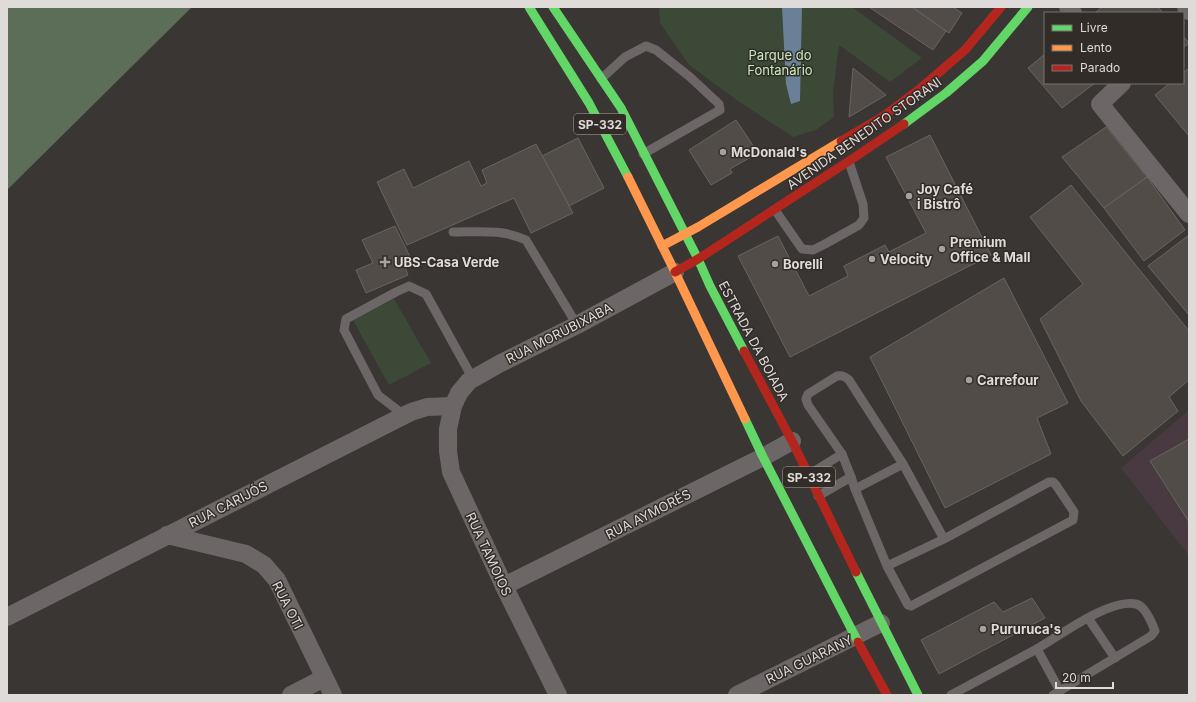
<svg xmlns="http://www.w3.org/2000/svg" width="1196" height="702" font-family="Inter,sans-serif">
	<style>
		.industrial { fill: #493940 }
		.green { fill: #3c4937 }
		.forest { fill: #5c6e57 }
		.water { fill: #698096 }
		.building { fill: #514c47; stroke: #676563 }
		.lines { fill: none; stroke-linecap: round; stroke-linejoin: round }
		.lane { stroke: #6c6766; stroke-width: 9 }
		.street { stroke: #6c6766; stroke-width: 18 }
		.fast { stroke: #63d668; stroke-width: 9 }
		.slow { stroke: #ff974d; stroke-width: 9 }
		.jam { stroke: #b3261e; stroke-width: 9 }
		.poi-dot { fill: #a5a19f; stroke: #322c28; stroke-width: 1.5 }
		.labels { text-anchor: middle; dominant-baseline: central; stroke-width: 3; stroke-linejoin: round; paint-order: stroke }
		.shield { fill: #322c28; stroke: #aba6a3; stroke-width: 1 }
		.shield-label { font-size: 12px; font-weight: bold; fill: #dfdbd8 }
		.park-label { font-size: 13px; fill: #c5edbc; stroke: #322c28 }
		.street-label { font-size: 13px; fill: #dfdbd8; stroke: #322c28 }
		.poi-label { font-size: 13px; font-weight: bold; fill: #dfdbd8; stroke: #322c28; text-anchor: start }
	</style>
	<rect width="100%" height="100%" fill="#393634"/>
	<polygon class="industrial" points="1189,410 1189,556 1121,468"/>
	<g class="green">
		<polygon points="659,7 852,7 922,58 890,82 839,45 833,93 834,117 816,130 793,137 738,101 689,65 660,23"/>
		<polygon points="394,299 431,363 389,385 353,320"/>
	</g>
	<polygon class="forest" points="7,7 192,7 7,190"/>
	<polygon class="water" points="782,7 802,7 800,101 791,104 786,84"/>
	<g class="building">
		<polygon points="869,7 912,7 946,31 933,50"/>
		<polygon points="912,7 953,7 962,13 949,33"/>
		<polygon points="1102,7 1158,7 1163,13 1095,13"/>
		<polygon points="1183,36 1189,43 1183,48"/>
		<polygon points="1045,54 1045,83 1095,83 1062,108 1028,68"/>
		<polygon points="853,68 886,95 849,117"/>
		<polygon points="1189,68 1189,136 1155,95 1170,83 1183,83 1183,73"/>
		<polygon points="736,120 758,153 730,169 732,173 711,185 689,150"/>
		<polygon points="1106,127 1147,177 1104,208 1062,157"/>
		<polygon points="930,135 991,255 790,357 738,256 778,236 809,296 848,276 844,266 885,245 889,252 926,233 886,157"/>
		<polygon points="578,138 604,188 569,206 542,156"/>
		<polygon points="536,144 573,213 531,233 514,198 407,245 377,182 404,169 413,188 469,161 481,186 487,183 482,170"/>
		<polygon points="1147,177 1185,230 1144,261 1104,208"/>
		<polygon points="1071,185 1189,331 1189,380 1169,397 1178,411 1123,456 1081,401 1040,319 1083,284 1030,217"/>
		<polygon points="395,226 413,263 405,267 408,275 366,293 356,270 373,263 362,240"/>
		<polygon points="1189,235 1189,315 1148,266"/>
		<polygon points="1004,278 1068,403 1037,418 1051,454 945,508 870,357"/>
		<polygon points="1189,439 1189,522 1150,461"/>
		<polygon points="1032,598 1045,618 939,674 921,640 994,602 1003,612"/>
	</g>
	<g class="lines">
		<g class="lane">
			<polyline points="601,79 625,57 646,46 656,50 690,77 719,104 720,110 643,154"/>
			<polyline points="775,210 802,249 813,250 825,244 859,225 864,218 863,204 849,162"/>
			<path d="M453,232C478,232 503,229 526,240L577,325"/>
			<polyline points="404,415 378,395 344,330 346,319 396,292 409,286 426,294 473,379"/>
			<polyline points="808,475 842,454"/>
			<polyline points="855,489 903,464"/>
			<polyline points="818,496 851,477"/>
			<path d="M887,566L944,539L1049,482H1053L1056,485L1074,512L1073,520L911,606L908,605L887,566L855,489L851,477L842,454L808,405L806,399L808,394L837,376C842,375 845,376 849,380L903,464L944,539"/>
			<polyline points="1088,618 1115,658"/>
			<polyline points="1037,649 1060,691"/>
			<path d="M951,695C979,680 1007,665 1035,650C1058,637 1109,598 1136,604C1145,606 1152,623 1155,631L1151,636L1053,695"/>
		</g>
		<g class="street">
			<polyline points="1068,7 1073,13"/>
			<polyline points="1186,7 1189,11"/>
			<polyline points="1122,83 1100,104 1189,214"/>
			<polyline points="167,535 246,554 264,565 277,580 333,695"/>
			<polyline points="504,586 763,457 792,441"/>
			<polyline points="7,617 411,412 427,407 453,406"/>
			<polyline points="291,695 324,678"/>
			<polyline points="558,695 504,586 451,472 448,451 448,429 453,406 459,393 469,381 499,364 577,325 675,272"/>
			<polyline points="737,695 881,623"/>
		</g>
		<g class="fast">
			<polyline points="529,7 589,103 628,177"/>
			<polyline points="553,7 621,108 698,259 710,286 744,351"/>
			<polyline points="904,124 946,93 983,61 1028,7"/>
			<polyline points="745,419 763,457 858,642"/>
			<polyline points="856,572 918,695"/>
		</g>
		<g class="slow">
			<polyline points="628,177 675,272 745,419"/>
			<polyline points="662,246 698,227 841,141"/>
		</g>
		<g class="jam">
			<polyline points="841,141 885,115 922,87 965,50 1001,7"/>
			<polyline points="675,272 698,259 849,161 904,124"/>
			<polyline points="744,351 792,441 856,572"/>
			<polyline points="858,642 887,695"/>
		</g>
	</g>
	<g class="poi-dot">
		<circle cx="723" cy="152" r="4"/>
		<circle cx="909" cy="196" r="4"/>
		<circle cx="942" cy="249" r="4"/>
		<circle cx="872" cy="259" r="4"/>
		<path d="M383 256h4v4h4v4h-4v4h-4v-4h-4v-4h4z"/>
		<circle cx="775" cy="264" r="4"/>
		<circle cx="969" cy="380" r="4"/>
		<circle cx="983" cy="629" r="4"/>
	</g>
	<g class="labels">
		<g class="shield">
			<rect x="574" y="114" width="52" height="20" rx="3"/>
			<rect x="783" y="467" width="52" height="20" rx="3"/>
		</g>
		<g class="shield-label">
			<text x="600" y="124">SP-332</text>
			<text x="809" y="477">SP-332</text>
		</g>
		<g class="park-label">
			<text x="780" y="55">Parque do<tspan x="780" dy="15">Fontanário</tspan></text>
		</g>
		<g class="street-label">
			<text transform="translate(864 133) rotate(-35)">AVENIDA BENEDITO STORANI</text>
			<text transform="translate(559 333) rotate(-27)">RUA MORUBIXABA</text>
			<text transform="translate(754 341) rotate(62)">ESTRADA DA BOIADA</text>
			<text transform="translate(228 504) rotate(-27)">RUA CARIJÓS</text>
			<text transform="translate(648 514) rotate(-27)">RUA AYMORÉS</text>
			<text transform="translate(489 554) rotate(65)">RUA TAMOIOS</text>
			<text transform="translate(288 605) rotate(63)">RUA OTI</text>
			<text transform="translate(809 659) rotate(-26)">RUA GUARANY</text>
		</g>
		<g class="poi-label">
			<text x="731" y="152">McDonald's</text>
			<text x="917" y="189">Joy Café<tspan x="917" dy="15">i Bistrô</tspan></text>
			<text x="950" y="242">Premium<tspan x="950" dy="15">Office &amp; Mall</tspan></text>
			<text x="880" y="259">Velocity</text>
			<text x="394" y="262">UBS-Casa Verde</text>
			<text x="783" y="264">Borelli</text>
			<text x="977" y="380">Carrefour</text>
			<text x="991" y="629">Pururuca's</text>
		</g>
	</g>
	<rect width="1196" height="702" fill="none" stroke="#dfdbd8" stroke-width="16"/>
	<rect x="1044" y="12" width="140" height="72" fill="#322c28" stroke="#77726e"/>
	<rect x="1052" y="25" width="20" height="6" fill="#63d668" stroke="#77726e"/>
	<text x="1080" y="32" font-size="12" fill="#dfdbd8">Livre</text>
	<rect x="1052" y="45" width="20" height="6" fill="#ff974d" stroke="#77726e"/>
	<text x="1080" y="52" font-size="12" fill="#dfdbd8">Lento</text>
	<rect x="1052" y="65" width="20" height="6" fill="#b3261e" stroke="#77726e"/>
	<text x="1080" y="72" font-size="12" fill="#dfdbd8">Parado</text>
	<path d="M1056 682v6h57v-6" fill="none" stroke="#dfdbd8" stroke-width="2"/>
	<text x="1062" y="682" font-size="12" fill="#dfdbd8" stroke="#322c28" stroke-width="3" paint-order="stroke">20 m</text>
</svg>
